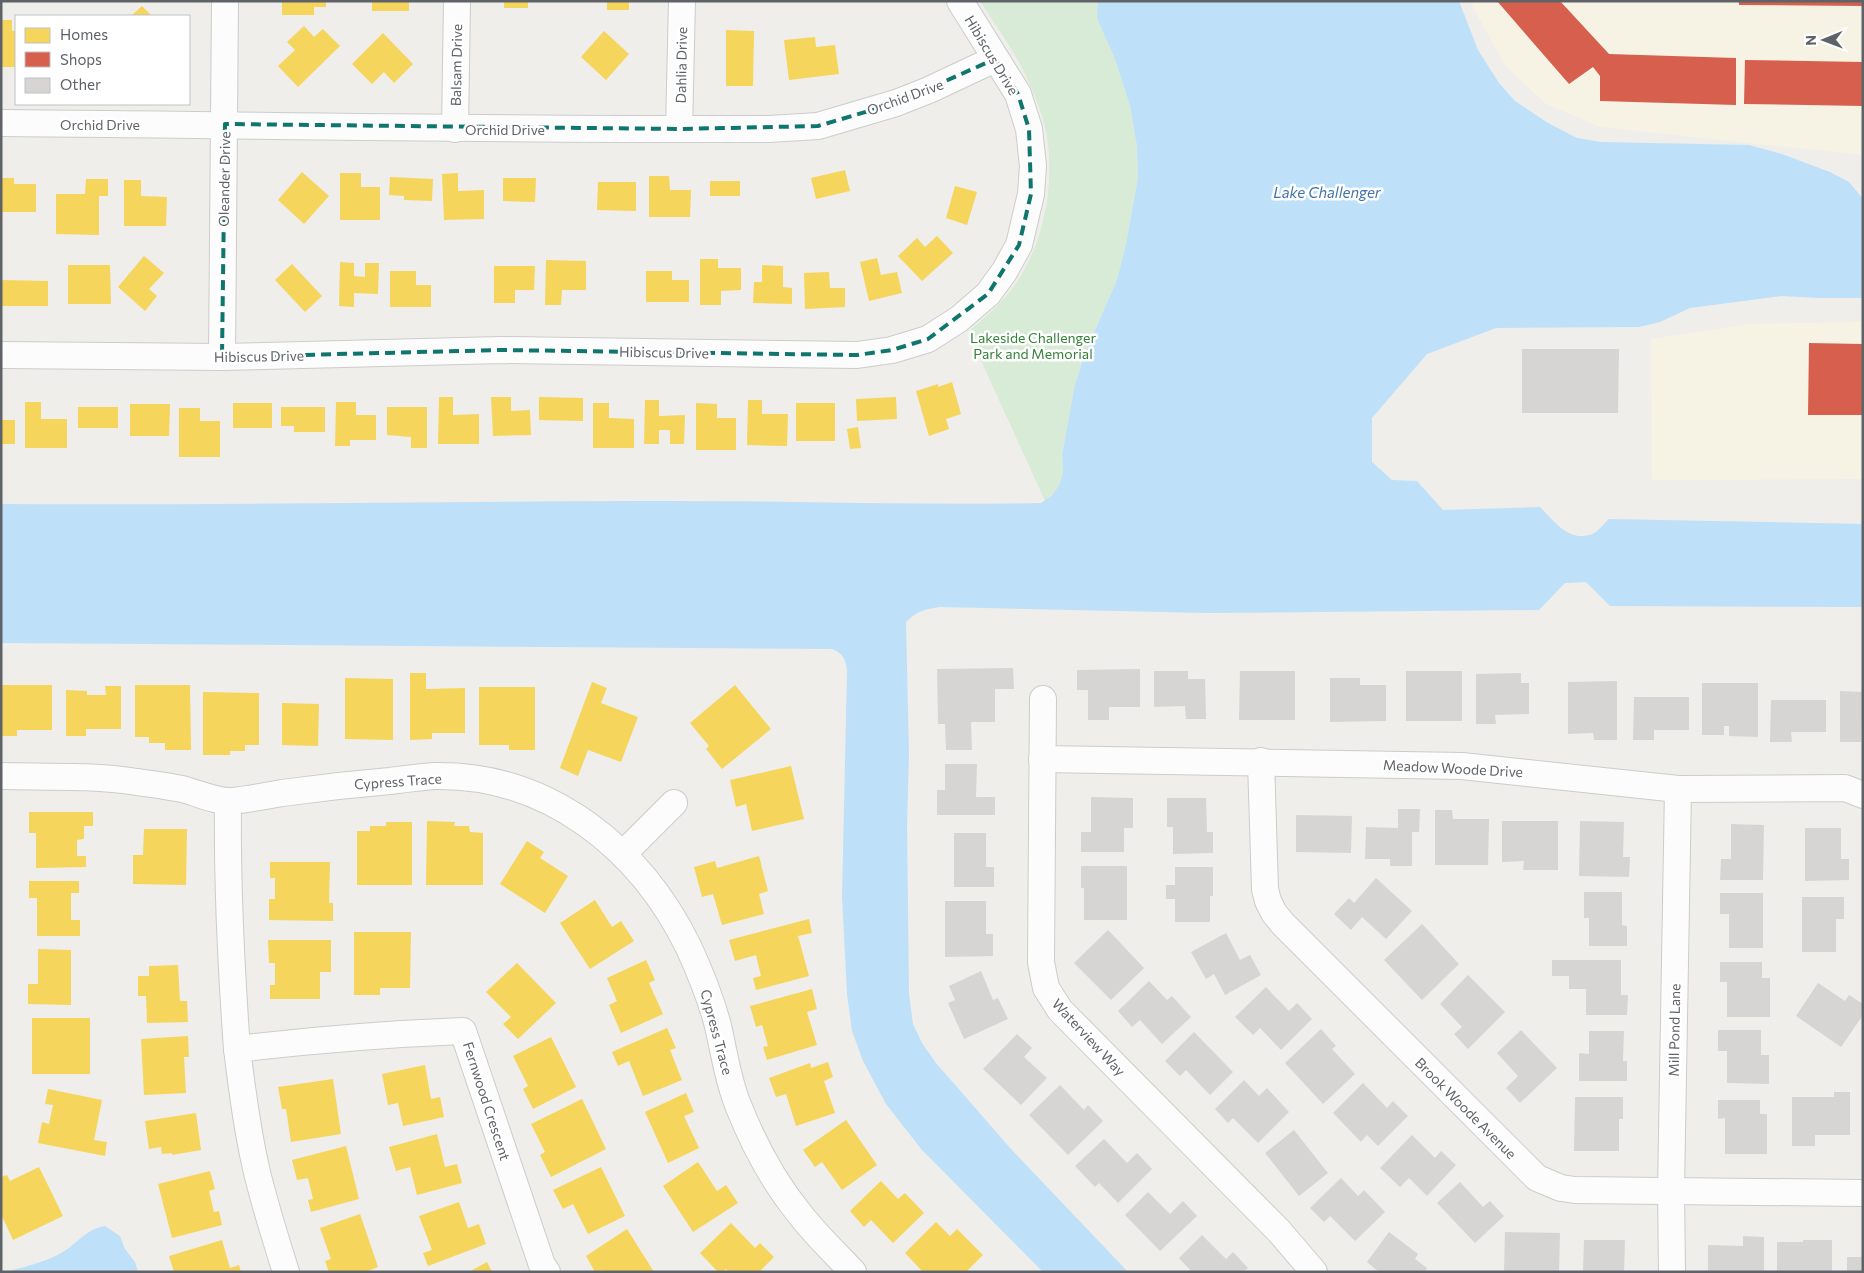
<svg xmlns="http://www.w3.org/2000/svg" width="1864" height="1273" font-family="Commissioner,sans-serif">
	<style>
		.commercial { fill: #f7f3e4 }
		.green { fill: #d8ebd6 }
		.water { fill: #bfe0f9 }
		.homes { fill: #f6d55c }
		.shops { fill: #d6604d }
		.building { fill: #d6d5d3 }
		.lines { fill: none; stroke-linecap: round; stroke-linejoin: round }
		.minor-casing { stroke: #cbcccc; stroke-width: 28 }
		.minor { stroke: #fdfcfc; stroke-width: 26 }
		.marked { fill: none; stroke: #0f766e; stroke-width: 4; stroke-dasharray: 10 6; stroke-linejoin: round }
		.labels { text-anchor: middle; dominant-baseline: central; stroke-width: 5; stroke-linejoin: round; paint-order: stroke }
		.street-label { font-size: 14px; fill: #5f6368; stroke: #fff }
		.park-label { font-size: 14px; fill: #348238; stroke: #fff }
		.water-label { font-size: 15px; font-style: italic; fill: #4174aa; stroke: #fff }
	</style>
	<rect width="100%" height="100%" fill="#efeeea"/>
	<g class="commercial">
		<polygon points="1472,1 1863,1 1863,155 1601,127 1546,104 1504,64 1473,7"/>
		<polygon points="1863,322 1863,479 1652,480 1651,339 1751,324"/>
	</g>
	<path class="green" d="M980,1H1098L1097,17L1099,23L1115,59L1130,106L1137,147L1138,177L1126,244L1117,280L1086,351L1075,384L1062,455L1063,472L1059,487L1045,501L968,332C987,316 1007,299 1020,277C1045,237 1054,184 1047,137C1044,119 1037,100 1029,83C1017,54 997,28 980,1Z"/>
	<g class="water">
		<path d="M1098,1H1459L1478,50L1499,83L1515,101L1548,123L1577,138L1601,142L1749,145L1782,154L1830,172L1849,182L1863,199V298H1818L1781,296L1690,308L1660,322L1639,327L1496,328L1427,354L1372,418V462L1392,480L1417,481L1443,510L1540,507C1554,521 1569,543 1592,534C1598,532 1604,523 1609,519L1863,524V607L1610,606L1586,582L1565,583L1539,610L1207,613L940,607C925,609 917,611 906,622L909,754L907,825L909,994L913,1024L922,1043L936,1063L1011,1149L1128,1272H1043L922,1150L886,1104L863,1061L852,1031L847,994L842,897L847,671C846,660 843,653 832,649L1,643V504C214,505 426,502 639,501C773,500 907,506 1041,503L1051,496L1059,486L1063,472L1062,455L1075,384L1086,351L1117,280L1126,244L1138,177L1137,147L1130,106L1115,59L1099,23L1097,17Z"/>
		<path d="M105,1226L120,1236L125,1249L135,1262L138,1272H7C26,1266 46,1262 63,1252C79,1242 85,1230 105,1226Z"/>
	</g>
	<g class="homes">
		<polygon points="282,1 326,1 326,7 314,7 314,15 282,15"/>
		<rect x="372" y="1" width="37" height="10"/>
		<rect x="504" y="1" width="24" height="7"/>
		<rect x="607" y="1" width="22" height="9"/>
		<polygon points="142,6 152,16 131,16"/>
		<polygon points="1,20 12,20 12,31 16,31 16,67 1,67"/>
		<polygon points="304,26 314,37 323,29 340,46 298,87 278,66 295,50 287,42"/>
		<polygon points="726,30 754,31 753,86 726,86"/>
		<polygon points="604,31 629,54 606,80 581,57"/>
		<polygon points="383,33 413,64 394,83 384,72 372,84 352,64"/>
		<polygon points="815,37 816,47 835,45 839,74 789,80 784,40"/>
		<polygon points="845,170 850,191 816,199 811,178"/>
		<polygon points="302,172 329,196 304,224 278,200"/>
		<polygon points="340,173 361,173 361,187 380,187 380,220 340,220"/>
		<polygon points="458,173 458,191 484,190 484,219 444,220 442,174"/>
		<polygon points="649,176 669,176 670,190 691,190 690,217 649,217"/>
		<polygon points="390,177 433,179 432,201 404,200 404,196 389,195"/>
		<polygon points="1,178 14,178 14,184 36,184 36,212 1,212"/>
		<polygon points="503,178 536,178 535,202 503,201"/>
		<polygon points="86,179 108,179 108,196 99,196 99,235 56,234 56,194 85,194"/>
		<polygon points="124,180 141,180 141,196 167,197 166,226 124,226"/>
		<rect x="710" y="181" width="30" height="15"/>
		<polygon points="598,182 636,182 636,211 597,210"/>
		<polygon points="955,186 977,192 967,225 946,218"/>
		<polygon points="937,236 953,253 922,281 898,256 917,238 925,247"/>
		<polygon points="144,256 164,273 149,289 157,296 145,311 118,287"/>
		<polygon points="877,258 881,275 897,272 902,293 869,301 860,262"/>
		<polygon points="700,259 718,259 718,268 741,268 741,290 721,291 721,305 700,305"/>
		<polygon points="546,260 586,261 586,290 562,290 561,305 545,305"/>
		<polygon points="340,262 354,263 354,276 365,277 365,263 379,263 378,294 354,293 354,307 339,306"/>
		<polygon points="292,264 322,296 305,312 275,280"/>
		<polygon points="68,265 110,265 111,304 68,304"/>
		<polygon points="762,265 783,266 783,287 792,288 792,304 753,303 754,282 762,282"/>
		<polygon points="494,266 535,266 534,290 515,290 515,303 494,303"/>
		<polygon points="390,271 416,271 416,285 431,285 431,307 390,307"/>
		<polygon points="646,271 672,271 672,280 689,280 689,302 646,302"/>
		<polygon points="829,272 830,288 845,288 845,307 805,309 804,273"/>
		<polygon points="1,280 48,281 48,306 1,306"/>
		<polygon points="952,382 961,414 946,419 949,429 929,436 916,391 938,384 938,387"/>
		<polygon points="439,397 453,397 453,415 479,414 479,444 438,444"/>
		<polygon points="491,397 511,397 511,411 530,410 531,435 493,436"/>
		<polygon points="539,397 583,398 583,421 539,420"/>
		<polygon points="896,397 897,419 857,421 856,399"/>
		<polygon points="645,400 659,400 659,416 685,415 684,444 670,444 670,430 659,430 659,444 644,444"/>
		<polygon points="748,400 762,400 762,414 788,414 787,446 747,445"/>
		<polygon points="25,402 41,402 41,419 67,419 67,448 25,448"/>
		<polygon points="336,402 356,402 356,415 376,415 376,440 350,440 350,446 335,446"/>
		<rect x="233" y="403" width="39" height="25"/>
		<polygon points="593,403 609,403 609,418 634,419 634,448 593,448"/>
		<polygon points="696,403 717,404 717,418 736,418 736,450 696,450"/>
		<rect x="796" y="403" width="39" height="38"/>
		<polygon points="130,404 170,404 169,436 130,436"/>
		<rect x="78" y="407" width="40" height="21"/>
		<polygon points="281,407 325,407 325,432 294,432 294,426 281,426"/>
		<polygon points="387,407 427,407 427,448 411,448 411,437 387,435"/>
		<polygon points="179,408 200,408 200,421 220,421 220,457 179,457"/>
		<rect x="1" y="420" width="14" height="24"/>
		<polygon points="858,427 861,448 850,449 847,429"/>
		<polygon points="410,673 426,673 426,689 465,688 465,733 432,733 432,739 410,740"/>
		<polygon points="345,678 393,679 393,740 345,739"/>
		<polygon points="592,682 607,688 601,703 638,717 621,762 588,750 578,776 560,768"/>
		<polygon points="1,685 52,685 52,730 17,730 17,736 1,736"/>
		<polygon points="135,685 190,685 191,750 165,750 165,743 149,743 149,737 135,737"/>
		<polygon points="735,685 771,729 722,769 706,749 709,746 690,723"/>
		<polygon points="105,686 121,686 121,729 86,729 86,736 66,736 66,690 87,691 87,695 106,695"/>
		<polygon points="479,687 535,687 535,750 509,750 509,745 479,745"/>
		<polygon points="203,692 259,693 259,745 245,745 245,751 230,751 230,755 203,755"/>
		<polygon points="282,703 319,704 318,746 282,745"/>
		<polygon points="791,766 804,819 752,831 746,804 736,807 730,780"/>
		<polygon points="29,812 93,812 93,826 84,826 84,839 77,840 77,856 86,856 86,867 36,868 36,833 29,833"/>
		<polygon points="427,821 455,822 454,826 469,826 470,832 483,833 483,885 426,885"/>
		<polygon points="386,822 412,822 412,885 357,885 357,831 370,831 370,826 386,826"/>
		<polygon points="144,829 187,829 186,885 133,884 133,855 143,855"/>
		<polygon points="527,841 544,852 540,858 568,876 545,913 500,884"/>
		<polygon points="759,856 768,891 759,894 764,914 722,925 713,894 702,897 694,867 715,861 717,868"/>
		<polygon points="270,862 330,862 329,903 333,903 333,921 269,920 269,899 275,899 275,878 270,878"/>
		<polygon points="29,881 79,881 79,893 71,893 71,920 80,920 80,936 37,936 37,898 29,898"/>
		<polygon points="595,900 612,927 621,921 634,941 590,969 560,923"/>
		<polygon points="809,919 812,933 798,936 809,976 756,990 753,978 761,976 756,955 735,961 729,940"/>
		<polygon points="354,932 411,932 410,988 380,988 380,995 354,995"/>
		<polygon points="268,940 331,940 331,972 320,972 320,999 270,999 270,985 275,985 275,963 269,963"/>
		<polygon points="38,949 71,950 71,1005 28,1004 28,984 38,984"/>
		<polygon points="646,960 655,980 649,983 663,1014 621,1033 609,1005 617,1001 607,978"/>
		<polygon points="517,963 556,1003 518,1039 503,1024 511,1017 486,992"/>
		<polygon points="178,965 180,1001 187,1001 188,1022 147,1023 146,996 138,996 138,976 149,976 149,966"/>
		<polygon points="812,989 817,1009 807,1012 817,1045 767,1060 763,1047 768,1046 762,1025 756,1027 750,1006"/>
		<rect x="32" y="1018" width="58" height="56"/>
		<polygon points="667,1028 676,1048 670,1050 682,1080 643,1096 629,1061 618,1066 612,1052"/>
		<polygon points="188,1036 189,1057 184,1057 186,1093 144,1095 141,1039"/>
		<polygon points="551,1037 576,1087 533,1109 523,1089 528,1086 513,1056"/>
		<polygon points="828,1062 833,1077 824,1081 835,1113 796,1126 786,1094 776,1097 769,1078 810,1063 811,1068"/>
		<polygon points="425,1065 431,1099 440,1097 444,1117 403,1126 398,1103 388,1105 382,1074"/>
		<polygon points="333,1079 341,1134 291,1142 286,1109 282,1109 278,1087"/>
		<polygon points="48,1089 102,1100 94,1140 107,1142 105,1156 38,1143 42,1122 49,1124 53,1105 45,1104"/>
		<polygon points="686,1093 694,1112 684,1116 699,1148 668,1163 645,1112"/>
		<polygon points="582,1099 606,1149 551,1177 540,1155 545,1152 531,1124"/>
		<polygon points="196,1113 201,1150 172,1155 172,1153 162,1154 161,1147 149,1149 145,1121"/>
		<polygon points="846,1120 877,1165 842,1190 822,1162 815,1167 803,1150"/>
		<polygon points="437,1134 445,1167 457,1164 462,1183 417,1195 410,1167 396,1171 389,1147"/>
		<polygon points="346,1146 359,1199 311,1212 308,1200 313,1199 308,1178 297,1180 292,1160"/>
		<polygon points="698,1162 717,1191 726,1185 738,1203 693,1232 663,1186"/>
		<polygon points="39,1167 63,1216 13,1240 1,1214 1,1177 7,1175 10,1181"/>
		<polygon points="601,1167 625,1216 588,1234 573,1204 563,1209 553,1190"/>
		<polygon points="210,1171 215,1189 209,1191 214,1212 219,1211 222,1225 172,1238 158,1184"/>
		<polygon points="881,1181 898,1199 905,1193 924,1213 893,1243 871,1220 864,1227 850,1211"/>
		<polygon points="459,1202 468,1228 479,1224 486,1244 428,1266 423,1253 432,1250 419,1216"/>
		<polygon points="360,1214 378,1267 365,1272 329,1272 325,1261 331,1259 320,1228"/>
		<polygon points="936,1222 950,1236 957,1229 983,1255 966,1272 923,1272 905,1253"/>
		<polygon points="731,1223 755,1248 760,1243 774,1257 759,1272 729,1272 726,1269 722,1272 718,1272 700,1253"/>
		<polygon points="627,1229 654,1272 604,1272 602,1270 595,1272 586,1256"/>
		<polygon points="222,1240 230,1268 239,1265 241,1272 174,1272 169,1256"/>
		<polygon points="487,1262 492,1272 469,1272"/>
	</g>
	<g class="shops">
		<polygon points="1497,1 1560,1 1609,54 1736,58 1736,105 1600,101 1600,76 1593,67 1569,84"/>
		<polygon points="1739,1 1863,1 1863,6 1739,5"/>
		<polygon points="1745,60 1863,62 1863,106 1744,104"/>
		<polygon points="1809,343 1863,344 1863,415 1808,415"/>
	</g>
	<g class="building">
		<polygon points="1522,349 1619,349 1618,413 1522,413"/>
		<polygon points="1013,668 1014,689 995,689 995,722 971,722 972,750 946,750 945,724 938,724 937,669"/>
		<polygon points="1140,669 1140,707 1109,707 1109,720 1088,720 1088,690 1077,690 1077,670"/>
		<polygon points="1154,671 1188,671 1188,679 1205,679 1206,719 1186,719 1185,706 1154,707"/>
		<polygon points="1240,671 1295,671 1295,720 1239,720"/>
		<rect x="1406" y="671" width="56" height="50"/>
		<polygon points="1521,673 1521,683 1529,683 1529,714 1495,715 1496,724 1476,724 1476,674"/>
		<polygon points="1330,678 1360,678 1360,685 1386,685 1386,721 1330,722"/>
		<polygon points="1617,681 1617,740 1594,740 1593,733 1568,734 1568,682"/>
		<polygon points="1702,683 1758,683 1758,737 1729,736 1729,726 1724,726 1724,735 1702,735"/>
		<polygon points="1840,691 1863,692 1861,742 1840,742"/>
		<polygon points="1634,697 1689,697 1689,730 1654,730 1654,740 1633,740"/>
		<polygon points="1771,700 1826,700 1826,732 1791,732 1792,742 1770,742"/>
		<polygon points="945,764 977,764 976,797 995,797 995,815 937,815 937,790 945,790"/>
		<polygon points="1091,797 1133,798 1133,828 1124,828 1124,852 1081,852 1081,832 1091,832"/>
		<polygon points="1167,798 1206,798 1207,832 1213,832 1213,853 1173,854 1173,827 1167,827"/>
		<polygon points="1398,809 1420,809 1419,832 1412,832 1412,866 1390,866 1390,859 1365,859 1366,827 1398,828"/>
		<polygon points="1435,810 1452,810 1453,819 1489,819 1488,865 1435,865"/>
		<polygon points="1296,815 1352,816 1351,853 1296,852"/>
		<polygon points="1502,821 1558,821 1558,870 1523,870 1524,861 1502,862"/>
		<polygon points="1580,821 1624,822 1623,857 1630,857 1629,877 1579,876"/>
		<polygon points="1731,824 1764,825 1763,880 1720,880 1721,859 1731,859"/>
		<polygon points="1805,828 1841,828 1841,859 1849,859 1849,880 1805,881"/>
		<polygon points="954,833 986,833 986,867 994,867 994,887 954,887"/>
		<polygon points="1081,866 1127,866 1127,920 1084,920 1084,888 1081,888"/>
		<polygon points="1175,867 1213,867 1213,896 1210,896 1210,922 1175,922 1175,899 1166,899 1166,885 1175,885"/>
		<polygon points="1376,878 1412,911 1386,939 1362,917 1351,930 1334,914 1349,898 1354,903"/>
		<polygon points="1584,892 1622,892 1622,925 1627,926 1627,946 1589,946 1589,918 1584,918"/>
		<polygon points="1720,893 1763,893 1763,948 1729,948 1729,914 1720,914"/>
		<polygon points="1802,897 1844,897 1844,919 1836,919 1836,952 1802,952"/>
		<polygon points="945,901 986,901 986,934 993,934 993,956 945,957"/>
		<polygon points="1422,924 1459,964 1422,1000 1384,960"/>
		<polygon points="1108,930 1144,968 1111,1000 1074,963"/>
		<polygon points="1226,933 1240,960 1250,955 1261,975 1225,995 1214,974 1206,979 1191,952"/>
		<polygon points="1552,960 1621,960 1621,995 1628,995 1627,1015 1586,1015 1586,989 1569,989 1569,976 1552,976"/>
		<polygon points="1720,962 1762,962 1762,978 1770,978 1770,1017 1727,1017 1727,982 1720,982"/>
		<polygon points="981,971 993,1000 998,998 1008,1019 964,1039 948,1003 955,1000 949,986"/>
		<polygon points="1468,975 1505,1012 1468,1049 1454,1034 1462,1027 1440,1004"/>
		<polygon points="1149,981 1167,1000 1172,996 1191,1017 1162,1044 1140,1020 1132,1027 1118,1011"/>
		<polygon points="1818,983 1845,1001 1849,995 1863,1004 1863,1015 1841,1047 1796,1016"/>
		<polygon points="1266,987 1289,1011 1297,1003 1312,1019 1281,1050 1260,1028 1253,1035 1235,1017"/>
		<polygon points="1321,1029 1336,1046 1332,1049 1355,1074 1323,1104 1285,1063"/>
		<polygon points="1521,1030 1557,1068 1520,1103 1506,1088 1518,1076 1497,1053"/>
		<polygon points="1718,1030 1761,1030 1761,1055 1769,1055 1769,1084 1727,1083 1727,1051 1718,1051"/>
		<polygon points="1589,1031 1624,1031 1623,1061 1627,1061 1627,1081 1579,1081 1579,1053 1589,1054"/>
		<polygon points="1194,1032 1233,1072 1210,1095 1186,1070 1180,1076 1165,1061"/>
		<polygon points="1017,1034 1032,1048 1024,1057 1047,1078 1021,1105 983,1069"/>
		<polygon points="1244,1080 1259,1096 1267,1088 1289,1112 1258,1143 1233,1118 1228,1123 1215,1109"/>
		<polygon points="1363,1083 1387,1108 1393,1101 1408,1116 1378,1146 1367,1135 1361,1142 1333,1113"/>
		<polygon points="1060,1085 1084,1110 1088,1105 1103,1121 1068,1155 1029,1115"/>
		<polygon points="1834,1092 1850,1092 1850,1135 1815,1135 1815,1146 1792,1146 1792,1097 1834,1097"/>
		<polygon points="1575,1097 1623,1097 1623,1119 1619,1119 1619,1151 1574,1151"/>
		<polygon points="1718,1100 1760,1100 1760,1114 1767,1114 1767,1154 1725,1154 1725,1118 1718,1119"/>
		<polygon points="1294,1130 1328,1173 1299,1196 1265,1153"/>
		<polygon points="1412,1135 1435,1158 1441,1151 1456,1165 1427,1196 1409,1178 1400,1187 1380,1168"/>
		<polygon points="1104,1139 1127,1163 1137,1153 1152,1169 1118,1203 1099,1183 1095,1187 1075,1166"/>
		<polygon points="1341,1178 1358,1196 1364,1190 1385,1212 1355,1241 1330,1216 1324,1222 1310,1208"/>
		<polygon points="1460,1182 1483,1207 1490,1201 1504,1216 1475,1243 1437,1203"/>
		<polygon points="1148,1192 1170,1214 1183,1201 1197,1216 1160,1251 1125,1215"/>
		<polygon points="1389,1232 1418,1254 1415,1259 1427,1268 1425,1272 1379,1272 1367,1262"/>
		<polygon points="1505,1232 1560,1233 1559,1272 1504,1272"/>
		<polygon points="1202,1235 1226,1259 1233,1252 1248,1268 1243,1272 1192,1272 1179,1258"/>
		<polygon points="1743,1236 1764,1237 1764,1272 1708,1272 1708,1245 1743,1246"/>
		<polygon points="1584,1240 1625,1240 1624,1272 1583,1272"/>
		<polygon points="1803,1240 1832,1240 1832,1272 1777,1272 1777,1242 1803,1242"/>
		<rect x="1847" y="1257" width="16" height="15"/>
	</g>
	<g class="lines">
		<defs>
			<g id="minor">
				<path d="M1,123C257,125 513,130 769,129L818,126L896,103L929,90L995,59"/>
				<polyline points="455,129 457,1"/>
				<polyline points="679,129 682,1"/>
				<polyline points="1,355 222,357 501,350 857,355 892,350 928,339 959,319 988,294 1004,272 1019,245 1031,194 1033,166 1029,129 1018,94 960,1"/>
				<polyline points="222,357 225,1"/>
				<polyline points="1043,699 1041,962 1046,988 1060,1010 1279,1231 1314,1272"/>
				<polyline points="1042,759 1462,766 1678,789 1845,788 1863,795"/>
				<polyline points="1261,761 1265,889 1268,901 1274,913 1283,924 1537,1178 1561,1188 1575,1190 1863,1193"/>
				<path d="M1,776C46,777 93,775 137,782C152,784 168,786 182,789C198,793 216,802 232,801C249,799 266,796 282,793C318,788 354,784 390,781C405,779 420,777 435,776C549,774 641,849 689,948C700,972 710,997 717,1022C724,1050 727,1078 738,1105C753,1143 773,1181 799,1213C815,1234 835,1253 853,1272"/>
				<path d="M228,801C227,884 231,966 237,1049"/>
				<polyline points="623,854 674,803"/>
				<path d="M286,1272C275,1237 264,1203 256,1168C247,1129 242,1089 237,1049C313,1040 387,1034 463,1031L542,1265L547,1272"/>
				<polyline points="1672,1272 1671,1191 1678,789"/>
			</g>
		</defs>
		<use href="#minor" class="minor-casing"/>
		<use href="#minor" class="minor"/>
	</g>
	<path class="marked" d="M995,59L1018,94L1029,129L1031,194L1019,245L988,294L928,339L892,350L857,355L501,350L222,357L225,124L679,129L818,126L896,103Z"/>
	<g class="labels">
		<g class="street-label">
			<text transform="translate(992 55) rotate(59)">Hibiscus Drive</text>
			<text transform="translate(456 65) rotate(-89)">Balsam Drive</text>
			<text transform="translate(681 65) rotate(-89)">Dahlia Drive</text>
			<text transform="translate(905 97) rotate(-20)">Orchid Drive</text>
			<text x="100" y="124">Orchid Drive</text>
			<text x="505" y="129">Orchid Drive</text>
			<text transform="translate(224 179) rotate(-89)">Oleander Drive</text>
			<text transform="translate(664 352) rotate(1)">Hibiscus Drive</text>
			<text transform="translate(259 356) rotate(-1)">Hibiscus Drive</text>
			<text transform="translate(1453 768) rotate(3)">Meadow Woode Drive</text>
			<text transform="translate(398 781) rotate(-4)">Cypress Trace</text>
			<text transform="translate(1674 1030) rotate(-89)">Mill Pond Lane</text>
			<text transform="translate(717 1032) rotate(75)">Cypress Trace</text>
			<text transform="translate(1089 1037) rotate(47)">Waterview Way</text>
			<text transform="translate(487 1101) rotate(72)">Fernwood Crescent</text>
			<text transform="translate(1466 1108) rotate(45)">Brook Woode Avenue</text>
		</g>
		<g class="park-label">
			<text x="1033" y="337">Lakeside Challenger<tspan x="1033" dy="16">Park and Memorial</tspan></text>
		</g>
		<g class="water-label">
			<text x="1327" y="192">Lake Challenger</text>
		</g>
	</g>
	<rect width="1864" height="1273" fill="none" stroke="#5f6368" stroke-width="5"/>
	<rect x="15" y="15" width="175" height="90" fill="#ffffff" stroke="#bfc1c3"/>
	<rect x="25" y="28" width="25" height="15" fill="#f6d55c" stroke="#bfc1c3"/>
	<text x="60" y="40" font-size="15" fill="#5f6368">Homes</text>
	<rect x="25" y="52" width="25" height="15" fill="#d6604d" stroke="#bfc1c3"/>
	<text x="60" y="65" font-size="15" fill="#5f6368">Shops</text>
	<rect x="25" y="78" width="25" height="15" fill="#d6d5d3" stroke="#bfc1c3"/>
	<text x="60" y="90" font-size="15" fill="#5f6368">Other</text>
	<g transform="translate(1824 40) rotate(269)" stroke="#ffffff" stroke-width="4" paint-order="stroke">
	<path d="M0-4L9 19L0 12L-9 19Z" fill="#5f6368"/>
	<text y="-8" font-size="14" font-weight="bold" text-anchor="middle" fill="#5f6368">N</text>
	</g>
</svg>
